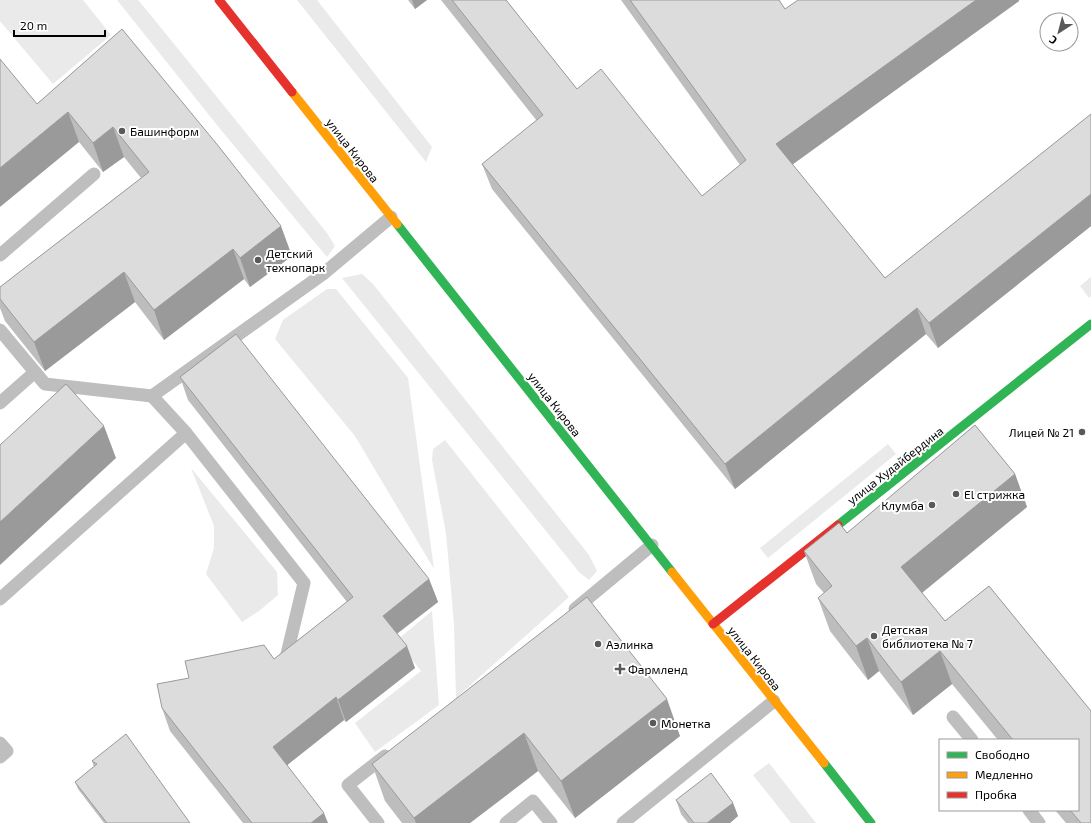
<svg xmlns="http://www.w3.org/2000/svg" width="1091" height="823" font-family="'Exo 2',sans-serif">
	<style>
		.green { fill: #eaeaea }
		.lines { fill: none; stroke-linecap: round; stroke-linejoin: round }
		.lane { stroke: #bebebe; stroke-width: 13 }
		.fast { stroke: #30b455; stroke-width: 9 }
		.slow { stroke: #ff9f0a; stroke-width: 9 }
		.jam { stroke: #e5322d; stroke-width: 9 }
		.wall { fill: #bdbdbd }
		.shaded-wall { fill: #9a9a9a }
		.building { fill: #dcdcdc; stroke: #9a9a9a }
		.poi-dot { fill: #595959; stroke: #fff; stroke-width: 1.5 }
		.labels { text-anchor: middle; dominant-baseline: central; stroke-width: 4; stroke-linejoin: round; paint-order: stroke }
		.poi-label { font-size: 12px; fill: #000; stroke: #fff; text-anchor: start }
		.street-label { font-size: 12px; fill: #000; stroke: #fff }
	</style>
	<rect width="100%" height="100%" fill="#fff"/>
	<g class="green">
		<polygon points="0,0 83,0 111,35 53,84 0,21"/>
		<polygon points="117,0 138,0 149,13 327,233 335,246 327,257 221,130"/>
		<polygon points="297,0 317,0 432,147 426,162"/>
		<polygon points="362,274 373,284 589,555 597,571 589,580 579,572 342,278"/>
		<polygon points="1091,277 1091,296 1089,298 1080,286"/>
		<polygon points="327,289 336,289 408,378 434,569 355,436 275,339 283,320"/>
		<polygon points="445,440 569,597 456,698 454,624 446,533 432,460 433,449"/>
		<polygon points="888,444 896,454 768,558 760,548"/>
		<polygon points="191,468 277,572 278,595 259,611 242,622 206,574 214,548 214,526"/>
		<polygon points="432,611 439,705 375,752 355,723 421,671 397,640"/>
		<polygon points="769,763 816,823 791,823 753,775"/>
	</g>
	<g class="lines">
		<g class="lane">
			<polyline points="0,255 94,174"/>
			<polyline points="0,330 45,384 152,396"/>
			<polyline points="0,403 35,372"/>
			<polyline points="0,599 186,433"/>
			<polyline points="575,609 652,545"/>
			<polyline points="287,654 304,583 186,433 152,396 323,274 391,217"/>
			<polyline points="953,717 972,740"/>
			<polyline points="0,743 7,751 0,757"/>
			<polyline points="1029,810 1039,823"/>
			<polyline points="378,823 348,785 385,756"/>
			<polyline points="506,823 533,801 551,823"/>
			<polyline points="623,823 774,701"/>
		</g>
		<g class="fast">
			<polyline points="397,224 672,572"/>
			<polyline points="838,525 1091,324"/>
			<polyline points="824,763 871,823"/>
		</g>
		<g class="slow">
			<polyline points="292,92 397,224"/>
			<polyline points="672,572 824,763"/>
		</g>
		<g class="jam">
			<polyline points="219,0 292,92"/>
			<polyline points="713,624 838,525"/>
		</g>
	</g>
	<g class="wall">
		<polygon points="408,0 427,0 415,9"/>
		<polygon points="441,0 506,0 577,89 702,196 740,165 621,0 779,0 785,9 1019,1 792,164 885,278 1091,114 1091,226 938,348 926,334 735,489 492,189 482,164 537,121"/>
		<polygon points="122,29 292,256 250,287 244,279 164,340 135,302 45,371 5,321 0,308 0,287 141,178 124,157 103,172 79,142 37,104"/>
		<polygon points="180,377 429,579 438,602 397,634 415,668 346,722 344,720 287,765 328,823 243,823 170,731 162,708 274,659 347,602 188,400"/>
		<polygon points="975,425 1015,474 1027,507 922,593 945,621 989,586 1091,711 1091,823 1066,823 1055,810 1078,810 1078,740 998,740 952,684 913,715 879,671 868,680 830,631 818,598 824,593 816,584 804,551 839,523 847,533"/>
		<polygon points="587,597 680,736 575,818 538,771 470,823 402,823 385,801 372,764"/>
		<polygon points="92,761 190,823 104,823 78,789 75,782 94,767"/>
		<polygon points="676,800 733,803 738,816 730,823 688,823 681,814"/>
	</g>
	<g class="shaded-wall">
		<polygon points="412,0 427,0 415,9"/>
		<polygon points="976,0 1019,0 1019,1 785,170 776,144"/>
		<polygon points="68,112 79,142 0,207 0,168"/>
		<polygon points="113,127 124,157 103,172 93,143"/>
		<polygon points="1091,194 1091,226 938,348 929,323"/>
		<polygon points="281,226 292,256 250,287 240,258"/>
		<polygon points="233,249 244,279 164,340 154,310"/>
		<polygon points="124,272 135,302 45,371 34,342"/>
		<polygon points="917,308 926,334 735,489 725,464"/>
		<polygon points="104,426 116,458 0,565 0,522"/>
		<polygon points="1015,474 1027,507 913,600 901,567"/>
		<polygon points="429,579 438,602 391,638 383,616"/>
		<polygon points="867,638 879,671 868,680 856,646"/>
		<polygon points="407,646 415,668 346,722 338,700"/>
		<polygon points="940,651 952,684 913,715 901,682"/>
		<polygon points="336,697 344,720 281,770 273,747"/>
		<polygon points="667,699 680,736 575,818 561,781"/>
		<polygon points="524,733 538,771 470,823 416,823 414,818"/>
		<polygon points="733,803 738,816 730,823 707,823"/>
		<polygon points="324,813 328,823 311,823"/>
	</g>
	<g class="building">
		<polygon points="452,0 506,0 577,89 601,69 702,196 746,160 630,0 779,0 785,9 798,0 976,0 776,144 885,278 1091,114 1091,194 929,323 917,308 725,464 482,164 543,115"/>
		<polygon points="122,29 220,148 281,226 240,258 233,249 154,310 124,272 34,342 0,299 0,287 149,172 113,127 93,143 68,112 0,168 0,59 37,104"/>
		<polygon points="236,334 429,579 383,616 407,646 338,700 336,697 273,747 324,813 311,823 252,823 162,708 157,684 189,678 185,661 264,645 274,659 353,597 180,377"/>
		<polygon points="66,384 104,426 0,522 0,445"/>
		<polygon points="975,425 1015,474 901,567 945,621 989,586 1091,711 1091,823 1081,823 1070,810 1078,810 1078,740 1013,740 940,651 901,682 867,638 856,646 818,598 832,586 804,551 839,523 847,533"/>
		<polygon points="587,597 667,699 561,781 524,733 414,818 372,764"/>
		<polygon points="126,734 190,823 107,823 75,782 97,764 92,761"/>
		<polygon points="711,773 733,803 707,823 694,823 676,800"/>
	</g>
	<g class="poi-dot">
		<circle cx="122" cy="131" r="4"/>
		<circle cx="258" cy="260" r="4"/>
		<circle cx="1082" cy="432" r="4"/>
		<circle cx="956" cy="494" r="4"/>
		<circle cx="932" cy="505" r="4"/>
		<circle cx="874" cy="636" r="4"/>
		<circle cx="598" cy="644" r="4"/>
		<path d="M618 663h4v4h4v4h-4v4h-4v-4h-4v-4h4z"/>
		<circle cx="653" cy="723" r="4"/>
	</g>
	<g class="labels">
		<g class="poi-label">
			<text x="130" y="131">Башинформ</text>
			<text x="266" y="253">Детский<tspan x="266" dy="14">технопарк</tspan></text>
			<text x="1074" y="432" text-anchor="end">Лицей № 21</text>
			<text x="964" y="494">El стрижка</text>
			<text x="924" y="505" text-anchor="end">Клумба</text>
			<text x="882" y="629">Детская<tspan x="882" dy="14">библиотека № 7</tspan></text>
			<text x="606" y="644">Аэлинка</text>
			<text x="628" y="669">Фармленд</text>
			<text x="661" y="723">Монетка</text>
		</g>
		<g class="street-label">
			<text transform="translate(353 150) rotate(52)">улица Кирова</text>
			<text transform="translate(555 404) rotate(52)">улица Кирова</text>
			<text transform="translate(895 465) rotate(-38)">улица Худайбердина</text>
			<text transform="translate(755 658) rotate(52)">улица Кирова</text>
		</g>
	</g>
	<rect x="939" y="739" width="140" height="72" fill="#ffffff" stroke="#999999"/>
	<rect x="947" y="752" width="20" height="6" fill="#30b455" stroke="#999999"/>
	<text x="975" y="759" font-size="12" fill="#000000">Свободно</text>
	<rect x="947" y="772" width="20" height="6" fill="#ff9f0a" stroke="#999999"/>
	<text x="975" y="779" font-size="12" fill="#000000">Медленно</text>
	<rect x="947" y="792" width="20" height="6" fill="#e5322d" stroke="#999999"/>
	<text x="975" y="799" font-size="12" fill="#000000">Пробка</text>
	<g transform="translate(1059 32) rotate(216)"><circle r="19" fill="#ffffff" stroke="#999999"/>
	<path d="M0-3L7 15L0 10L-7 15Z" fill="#595959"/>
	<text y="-6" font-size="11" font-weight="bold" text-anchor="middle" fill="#000000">С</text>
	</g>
	<path d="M14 30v6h91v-6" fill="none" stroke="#000000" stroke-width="2"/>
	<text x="20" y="30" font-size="12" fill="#000000" stroke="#ffffff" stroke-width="3" paint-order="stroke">20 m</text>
</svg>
